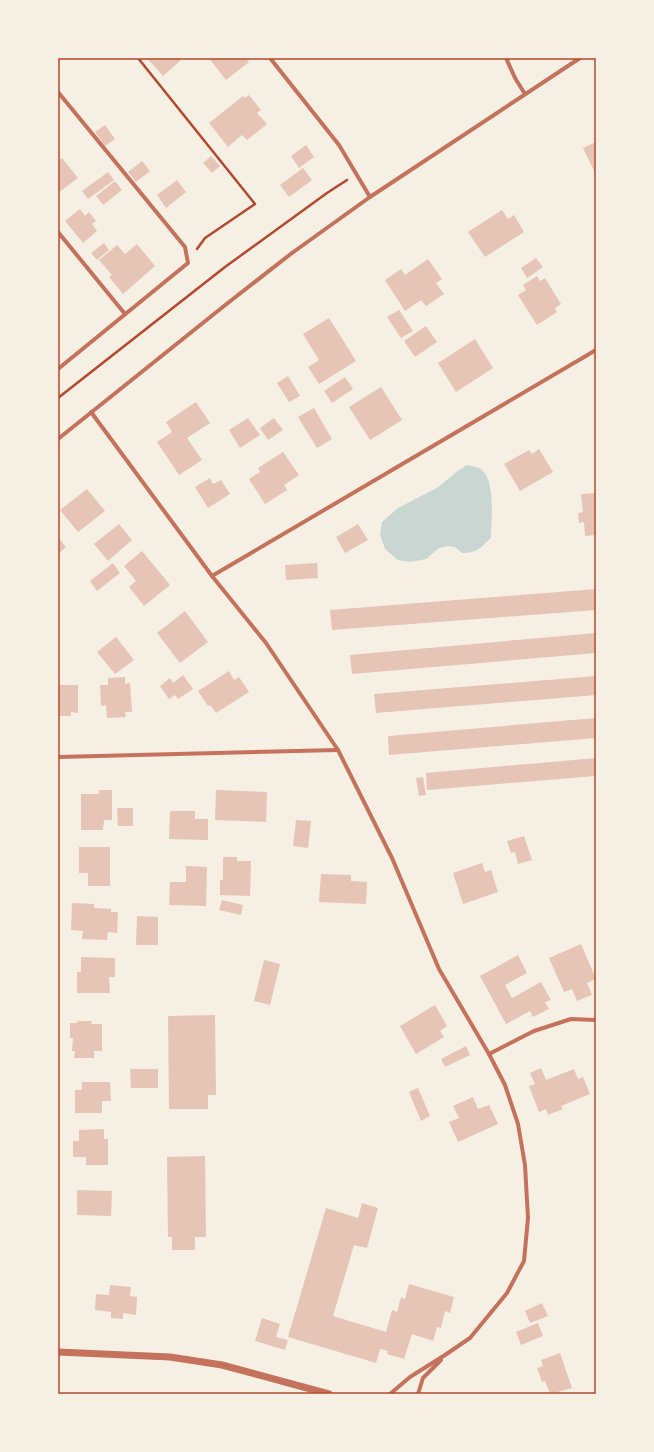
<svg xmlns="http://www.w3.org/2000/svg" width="654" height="1452" font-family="Raleway,sans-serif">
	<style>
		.water { fill: #c9d6d2 }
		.building { fill: #e6c5b7 }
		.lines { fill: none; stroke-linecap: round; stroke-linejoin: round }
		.path { stroke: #b5482f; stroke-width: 2.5 }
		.minor { stroke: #c5725c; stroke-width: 4 }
		.tertiary { stroke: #c5725c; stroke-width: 7 }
		.neatline { fill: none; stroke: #b5482f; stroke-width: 1.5 }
	</style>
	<rect width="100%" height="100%" fill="#f6efe4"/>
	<path class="water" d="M467,465C472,466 479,467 482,470C496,483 491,520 491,538C480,548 477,553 462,553L455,547L448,546L439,548L426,559L410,562L398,560L385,549L380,535L382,522L398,508L437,488L459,470Z"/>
	<g class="building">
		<polygon points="147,58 179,58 181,60 163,76"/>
		<polygon points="209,58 246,58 249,62 226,80"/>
		<polygon points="249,95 261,110 257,113 267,124 247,140 242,135 228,147 209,123 243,96 245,98"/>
		<polygon points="105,125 115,139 105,146 95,132"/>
		<polygon points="596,142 596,172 595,173 583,148"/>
		<polygon points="306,145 314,157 299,168 291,156"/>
		<polygon points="211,156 220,166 212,173 203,163"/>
		<polygon points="62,158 78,178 58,193 58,161"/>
		<polygon points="142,161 150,171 136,182 128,172"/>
		<polygon points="303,168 312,180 289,197 280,185"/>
		<polygon points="108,172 114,180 88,199 82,191"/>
		<polygon points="177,180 186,192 166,208 157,195"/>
		<polygon points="115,181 122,190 103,205 96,196"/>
		<polygon points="80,209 85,216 89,212 96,221 92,224 97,231 83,243 65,221"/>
		<polygon points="502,210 508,219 514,215 524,232 485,257 468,232"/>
		<polygon points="104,243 109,250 97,260 91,253"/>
		<polygon points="137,244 155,266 123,294 109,277 112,275 99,260 117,245 125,254"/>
		<polygon points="536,258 543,267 527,278 521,268"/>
		<polygon points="428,259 442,279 436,283 444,294 426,306 421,300 405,311 385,280 401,269 405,275"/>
		<polygon points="537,276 540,281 545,278 561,304 555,308 557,312 537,325 518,295 526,290 523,285"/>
		<polygon points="399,310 413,331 401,338 387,317"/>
		<polygon points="329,318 356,361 319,384 308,367 319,360 303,334"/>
		<polygon points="426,326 437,342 415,357 404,341"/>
		<polygon points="475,339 493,368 456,392 438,363"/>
		<polygon points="288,376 300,396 289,402 277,383"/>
		<polygon points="345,377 353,389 332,403 324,391"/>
		<polygon points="381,387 402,420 370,440 349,407"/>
		<polygon points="196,402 210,423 187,438 202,460 179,475 157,442 172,432 166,422"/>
		<polygon points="314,408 332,439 317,448 298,417"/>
		<polygon points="248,418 260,435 240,448 229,430"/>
		<polygon points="274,418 283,430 268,440 260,428"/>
		<polygon points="539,449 553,472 520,491 504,464 529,450 532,454"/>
		<polygon points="283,452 299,475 284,485 287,490 265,504 249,479 260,472 258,468"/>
		<polygon points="210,478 213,484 221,480 230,494 208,508 195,487"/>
		<polygon points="87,489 105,511 78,532 60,510"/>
		<polygon points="596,493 596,535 585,536 584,522 579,523 578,513 583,512 581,494"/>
		<polygon points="119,524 132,540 108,561 94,544"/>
		<polygon points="358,524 368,540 345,553 336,537"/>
		<polygon points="58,537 66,547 58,554"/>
		<polygon points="142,551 170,585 144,606 129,587 136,581 124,566"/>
		<polygon points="113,563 120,573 97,591 90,581"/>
		<polygon points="317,563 318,578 286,580 285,565"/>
		<polygon points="596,589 596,610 332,630 330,610"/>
		<polygon points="185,611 208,642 180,663 157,633"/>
		<polygon points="596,633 596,653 352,674 350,655"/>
		<polygon points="116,637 134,660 115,674 97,652"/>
		<polygon points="229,671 234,680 239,677 249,692 216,713 210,705 208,706 198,691"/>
		<polygon points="183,675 193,689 178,699 175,695 169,699 160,686 170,678 173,683"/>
		<polygon points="596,676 596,695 376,713 374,694"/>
		<polygon points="125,677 125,684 130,683 132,712 125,712 126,717 107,718 106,705 101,706 100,685 108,685 108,678"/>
		<polygon points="58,685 78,685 78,713 71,712 71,716 58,716"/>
		<polygon points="596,718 596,738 389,755 388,736"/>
		<polygon points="596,758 596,776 427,790 426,773"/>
		<polygon points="423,777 426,795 419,796 416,778"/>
		<polygon points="99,790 112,790 112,820 104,820 103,830 81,830 81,794 99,794"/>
		<polygon points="216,790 267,792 266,822 215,820"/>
		<polygon points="117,808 133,808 133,826 118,826"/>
		<polygon points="170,811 195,811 195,819 208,819 208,840 169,839"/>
		<polygon points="296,820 311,821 308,848 293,846"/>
		<polygon points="524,836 532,860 518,864 515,852 511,853 507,841"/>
		<polygon points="79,847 110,847 110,886 88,886 88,873 79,873"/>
		<polygon points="223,857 237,857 237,861 251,861 250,896 220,895 220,880 223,880"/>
		<polygon points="482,863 485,872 491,870 498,892 463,904 453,873"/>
		<polygon points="186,866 207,867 206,906 169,905 170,882 186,882"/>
		<polygon points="321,874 351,875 351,881 367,882 366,904 319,902"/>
		<polygon points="222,900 243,905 241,915 219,910"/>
		<polygon points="72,903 94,904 94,908 111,909 111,912 118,912 117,933 108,932 107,940 82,939 83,931 71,930"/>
		<polygon points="137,916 158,917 158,945 136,945"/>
		<polygon points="581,944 596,979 587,983 592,995 577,1001 572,989 564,992 549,958"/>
		<polygon points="518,955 527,973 505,985 512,998 541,982 551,1000 545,1002 549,1009 533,1017 530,1011 506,1024 480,976"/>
		<polygon points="81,957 115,958 115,977 109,977 110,993 77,993 77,972 81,972"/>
		<polygon points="264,960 280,964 270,1005 254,1001"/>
		<polygon points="435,1005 447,1026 440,1031 444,1037 416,1054 400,1026"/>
		<polygon points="215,1015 216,1095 208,1095 208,1109 169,1109 168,1016"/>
		<polygon points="77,1021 92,1021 91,1024 102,1024 102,1051 94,1051 94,1058 74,1058 75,1051 72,1051 73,1038 70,1038 70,1023 77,1023"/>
		<polygon points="466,1046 470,1055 445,1067 441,1059"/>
		<polygon points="541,1068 546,1080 574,1069 578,1079 583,1077 590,1094 561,1106 563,1109 548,1115 546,1109 539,1112 529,1086 535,1084 530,1073"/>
		<polygon points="130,1069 158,1069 158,1088 131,1088"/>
		<polygon points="82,1082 110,1082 111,1101 102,1101 102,1113 75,1113 75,1090 82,1090"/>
		<polygon points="418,1088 430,1116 421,1121 409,1092"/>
		<polygon points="473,1097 478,1109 489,1105 498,1124 458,1142 449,1122 459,1118 453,1106"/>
		<polygon points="104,1129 104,1139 108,1139 108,1165 86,1165 86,1157 73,1157 73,1141 79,1141 79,1130"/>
		<polygon points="205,1156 206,1237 195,1237 195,1250 172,1250 172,1237 168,1237 167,1157"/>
		<polygon points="77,1190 112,1191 111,1216 77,1215"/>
		<polygon points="362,1203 378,1208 367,1248 354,1245 333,1316 386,1332 392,1310 397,1312 401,1297 405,1299 409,1284 454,1297 450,1313 445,1311 441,1328 437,1327 433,1341 412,1334 404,1359 387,1354 388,1351 380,1349 376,1363 288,1337 326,1208 358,1218"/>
		<polygon points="110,1285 131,1287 130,1296 137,1297 136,1315 123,1313 123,1319 111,1318 111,1312 95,1310 96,1294 109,1295"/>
		<polygon points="542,1303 548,1316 530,1323 525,1311"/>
		<polygon points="262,1318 280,1324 276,1337 288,1340 285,1350 255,1341"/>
		<polygon points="538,1323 543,1336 521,1345 516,1332"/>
		<polygon points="560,1353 572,1388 550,1394 545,1381 542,1382 537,1368 543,1366 541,1360"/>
	</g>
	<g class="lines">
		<g class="path">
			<polyline points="138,58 255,204 205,238 197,249"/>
			<polyline points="58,398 225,267 327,193 347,180"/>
		</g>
		<g class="minor">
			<polyline points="270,58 339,145 370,197"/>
			<polyline points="506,58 515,78 525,94"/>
			<polyline points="58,92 185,247 188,263 58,369"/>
			<polyline points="58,232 125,314"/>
			<polyline points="91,412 212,576 266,643 338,750 392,858 439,969 489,1054 505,1085 518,1124 525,1165 528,1218 524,1261 507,1293 470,1338 445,1355 410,1377 390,1394"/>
			<polyline points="58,439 224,306 292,253 370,197 580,58"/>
			<polyline points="212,576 596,350"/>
			<polyline points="58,757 338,750"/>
			<polyline points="489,1054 534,1031 571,1019 596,1020"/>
			<polyline points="418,1394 423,1378 441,1360"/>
		</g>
		<polyline class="tertiary" points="58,1352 170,1357 222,1365 329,1394"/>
	</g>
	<rect width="654" height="1452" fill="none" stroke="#f6efe4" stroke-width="118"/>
	<rect x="59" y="59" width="536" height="1334" class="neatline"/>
</svg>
